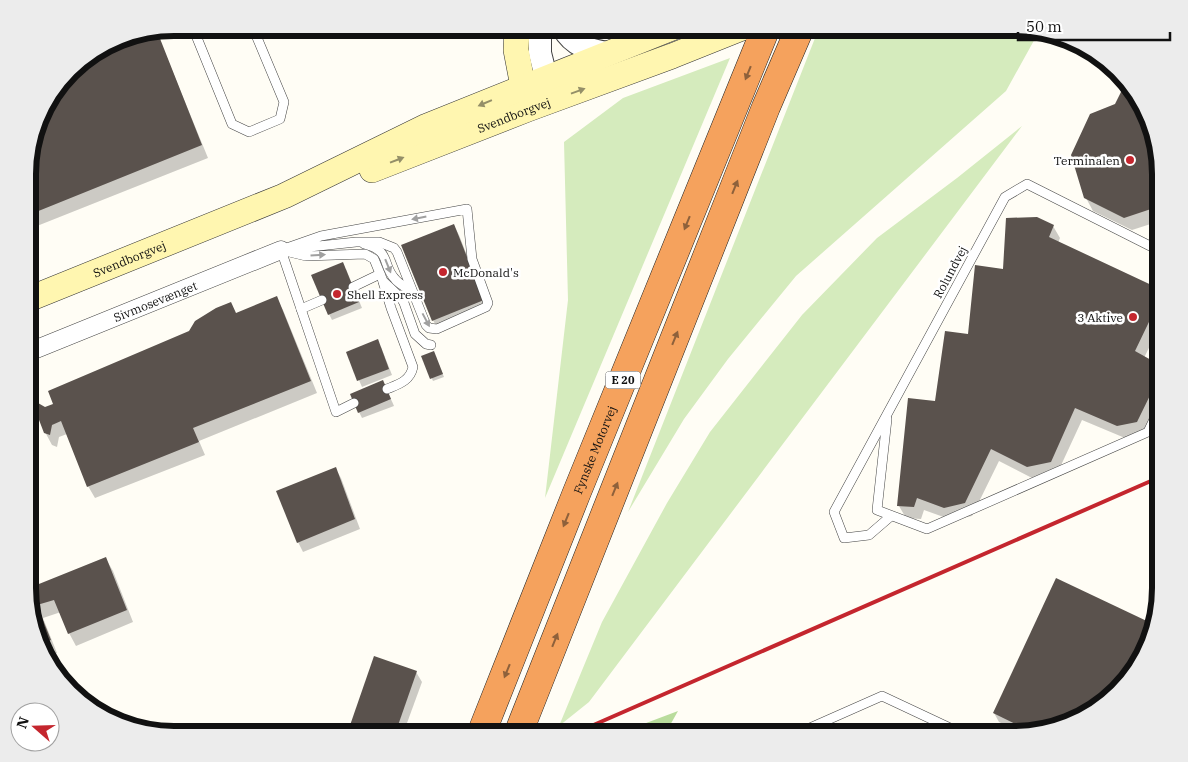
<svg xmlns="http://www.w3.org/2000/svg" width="1188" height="762" font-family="'IBM Plex Serif',serif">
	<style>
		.green { fill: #d5ebbd }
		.forest { fill: #b9dc9c }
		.shadow { fill: #0003 }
		.building { fill: #5a524d }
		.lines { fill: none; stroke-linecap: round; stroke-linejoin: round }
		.service-casing { stroke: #444; stroke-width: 10 }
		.minor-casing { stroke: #444; stroke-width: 19 }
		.tertiary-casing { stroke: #444; stroke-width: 24 }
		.secondary-casing { stroke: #333; stroke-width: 26 }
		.motorway-casing { stroke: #222; stroke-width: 29 }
		.service { stroke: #fff; stroke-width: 9 }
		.minor { stroke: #fff; stroke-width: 18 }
		.tertiary { stroke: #fff; stroke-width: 22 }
		.secondary { stroke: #fff6b0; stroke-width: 25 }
		.motorway { stroke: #f5a25d; stroke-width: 28 }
		.rail { stroke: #c4262e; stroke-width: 4 }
		.oneway { fill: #8e613b }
		.oneway2 { fill: #948f68 }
		.oneway3 { fill: #a0a0a0 }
		.poi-dot { fill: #c4262e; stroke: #fff; stroke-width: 2 }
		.labels { text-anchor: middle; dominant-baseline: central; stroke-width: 5; stroke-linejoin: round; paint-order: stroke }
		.shield { fill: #fff; stroke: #585858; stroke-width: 1 }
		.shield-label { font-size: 11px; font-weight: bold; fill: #111 }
		.street-label { font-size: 12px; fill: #111; stroke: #fff }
		.poi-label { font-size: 12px; fill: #111; stroke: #fff; text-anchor: end }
		.rim { fill: none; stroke: #111; stroke-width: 6 }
	</style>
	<rect width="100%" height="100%" fill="#fffdf5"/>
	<g class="green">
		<polygon points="819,28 1014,28 1037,35 1006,91 796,276 728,359 684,419 628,512"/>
		<polygon points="730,58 545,498 568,300 564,142 623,98"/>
		<polygon points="1022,126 589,702 559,726 602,622 667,503 710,432 802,315 877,238 957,178"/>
	</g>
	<polygon class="forest" points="678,711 665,734 617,734"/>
	<g class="shadow">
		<polygon points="156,31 208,158 37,226 35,232 29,235 29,155 43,109 77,64 118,39"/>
		<polygon points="1126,85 1141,101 1160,164 1160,221 1132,230 1093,211 1086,198 1116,105"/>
		<polygon points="454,226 459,235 488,309 438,330 433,320"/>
		<polygon points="1053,226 1060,238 1058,243 1160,291 1160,325 1144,358 1160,366 1160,401 1144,434 1125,438 1082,420 1057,474 1034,479 999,461 972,516 952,520 924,510 921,519 906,518 899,506 937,403 969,335 1005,270"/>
		<polygon points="346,269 362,308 332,320 329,314"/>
		<polygon points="276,297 283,310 317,393 199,441 205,455 95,498 88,486 67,434 59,437 57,447 52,445 45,432 45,408 55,405 236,314"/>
		<polygon points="381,347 392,375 362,387 347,353"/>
		<polygon points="435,355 444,377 433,381 422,357"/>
		<polygon points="386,388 394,406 362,418 359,412"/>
		<polygon points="335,468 341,478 360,529 303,552 298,542"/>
		<polygon points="106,559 113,571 133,622 76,646 69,633 61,612 43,618 57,653 46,657 29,607 29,590"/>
		<polygon points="1057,580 1151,624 1136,669 1087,715 1024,734 999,722 994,713"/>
		<polygon points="374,658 416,672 422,682 403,734 348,734"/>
	</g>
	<g class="building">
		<polygon points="157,31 202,145 31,214 29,218 29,155 43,109 77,64 118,39"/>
		<polygon points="1125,84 1141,101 1160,164 1160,206 1124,218 1084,198 1071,155 1090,114 1115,104"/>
		<polygon points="1037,217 1054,225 1049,237 1160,289 1160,299 1135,351 1160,365 1160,375 1137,422 1117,426 1075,408 1051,462 1027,467 991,449 965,503 944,508 917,498 914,507 897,506 908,398 935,401 945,331 968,334 975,265 1003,269 1006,218"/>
		<polygon points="454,224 484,300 432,321 401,245"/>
		<polygon points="343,262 359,302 328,315 311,275"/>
		<polygon points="277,296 311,381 193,428 199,442 87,487 61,421 52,425 50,435 44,433 36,412 38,403 45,407 53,404 48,391 189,331 195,321 216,308 231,302 236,313"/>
		<polygon points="378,339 389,369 357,381 346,352"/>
		<polygon points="434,351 443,374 430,379 421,356"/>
		<polygon points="383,380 391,399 358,413 350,394"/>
		<polygon points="336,467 355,519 297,543 276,491"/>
		<polygon points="106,557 127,610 68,634 54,600 37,605 51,640 41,644 29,607 29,588"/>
		<polygon points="1056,578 1151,623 1136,669 1087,715 1032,732 993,713"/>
		<polygon points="374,656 417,671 395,734 347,734"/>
	</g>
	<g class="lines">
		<defs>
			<g id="service">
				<polyline points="193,28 232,124 249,132 280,119 284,102 253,28"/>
				<path d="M364,244C392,251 381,264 395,279C400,285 408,288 414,294"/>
				<path d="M383,282L391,308L413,367C410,381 399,384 387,389"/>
				<polyline points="353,287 380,274"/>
				<polyline points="301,309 322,300"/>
				<polyline points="354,403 336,412 281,250 356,242 379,242 394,248 397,252 426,325 429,328 437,329 486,307 488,303 472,259 467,209 321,236 281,250 306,256 365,254 374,259 383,281 401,298 404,303 415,334 426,344 431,345"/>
				<polyline points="887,419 877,510 927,529 1148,432 1160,407"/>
				<polyline points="891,516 869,535 844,538 834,512 1005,197 1027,184 1160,251"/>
				<polyline points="796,734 882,696 963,734"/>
			</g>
			<g id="minor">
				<path id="s1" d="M29,352L281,250"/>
			</g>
			<g id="tertiary">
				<path d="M563,28C573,46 589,50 608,53"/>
				<polyline points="539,93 546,77 540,53 540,28"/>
			</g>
			<g id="secondary">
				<polyline points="517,28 516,50 526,102"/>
				<path id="s2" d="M372,170L528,109L672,56L742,28"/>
				<path id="s3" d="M29,299L284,196L427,126L672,28"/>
			</g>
			<g id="motorway">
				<path id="s4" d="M481,734L577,492L766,28"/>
				<polyline points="518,734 766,107 800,28"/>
			</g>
		</defs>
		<use href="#service" class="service-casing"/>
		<use href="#minor" class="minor-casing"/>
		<use href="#tertiary" class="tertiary-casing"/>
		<use href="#secondary" class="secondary-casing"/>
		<use href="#motorway" class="motorway-casing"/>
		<use href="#service" class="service"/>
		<use href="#minor" class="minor"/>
		<use href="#tertiary" class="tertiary"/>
		<use href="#secondary" class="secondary"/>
		<use href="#motorway" class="motorway"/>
		<polyline class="rail" points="573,734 1160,477"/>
	</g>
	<defs><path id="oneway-solid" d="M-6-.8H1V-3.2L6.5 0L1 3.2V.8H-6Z" transform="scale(1.25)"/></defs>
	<g class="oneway">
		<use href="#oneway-solid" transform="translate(748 73) rotate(112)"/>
		<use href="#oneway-solid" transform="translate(735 187) rotate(-68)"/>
		<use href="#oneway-solid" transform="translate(687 223) rotate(112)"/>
		<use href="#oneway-solid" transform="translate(675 338) rotate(-68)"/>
		<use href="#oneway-solid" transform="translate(615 489) rotate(-68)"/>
		<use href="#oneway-solid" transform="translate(566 520) rotate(112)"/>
		<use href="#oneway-solid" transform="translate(555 640) rotate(-68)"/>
		<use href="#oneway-solid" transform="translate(507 671) rotate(112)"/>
	</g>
	<g class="oneway2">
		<use href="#oneway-solid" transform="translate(578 91) rotate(-20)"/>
		<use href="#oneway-solid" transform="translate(485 103) rotate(157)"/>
		<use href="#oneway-solid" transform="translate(397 160) rotate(-21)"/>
	</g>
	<g class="oneway3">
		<use href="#oneway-solid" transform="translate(419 218) rotate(169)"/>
		<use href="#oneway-solid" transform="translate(318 255) rotate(-4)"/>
		<use href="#oneway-solid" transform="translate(388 266) rotate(68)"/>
		<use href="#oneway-solid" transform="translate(426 320) rotate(62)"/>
	</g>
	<g class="poi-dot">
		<circle cx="1130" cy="160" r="5"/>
		<circle cx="443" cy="272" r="5"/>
		<circle cx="337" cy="294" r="5"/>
		<circle cx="1133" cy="317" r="5"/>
	</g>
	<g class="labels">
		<rect class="shield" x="605.5" y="371.5" width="35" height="17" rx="4"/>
		<g class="shield-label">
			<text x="623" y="380">E 20</text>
		</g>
		<g class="street-label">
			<text stroke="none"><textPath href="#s2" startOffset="152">Svendborgvej</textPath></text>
			<text stroke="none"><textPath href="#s3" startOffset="108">Svendborgvej</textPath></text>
			<text transform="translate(950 272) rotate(-62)">Rolundvej</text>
			<text stroke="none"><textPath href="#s1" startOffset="136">Sivmosevænget</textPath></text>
			<text stroke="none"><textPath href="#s4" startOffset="306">Fynske Motorvej</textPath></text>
		</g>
		<g class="poi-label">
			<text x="1120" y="160">Terminalen</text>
			<text x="453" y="272" text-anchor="start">McDonald's</text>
			<text x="347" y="294" text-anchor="start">Shell Express</text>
			<text x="1123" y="317">3 Aktive</text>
		</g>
	</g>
	<path d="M0 0H1188V762H0ZM174 36H1014A138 138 0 0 1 1152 174V588A138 138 0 0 1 1014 726H174A138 138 0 0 1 36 588V174A138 138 0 0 1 174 36Z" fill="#ececec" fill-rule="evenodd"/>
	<path class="rim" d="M174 36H1014A138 138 0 0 1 1152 174V588A138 138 0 0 1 1014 726H174A138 138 0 0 1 36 588V174A138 138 0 0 1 174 36Z"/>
	<g transform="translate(35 727) rotate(290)"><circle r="24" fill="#ffffff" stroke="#a0a0a0"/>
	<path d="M0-4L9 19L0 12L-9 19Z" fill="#c4262e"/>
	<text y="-8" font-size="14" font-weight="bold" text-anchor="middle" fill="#111111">N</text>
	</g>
	<path d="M1018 32v8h152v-8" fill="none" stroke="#111111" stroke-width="2.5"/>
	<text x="1026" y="32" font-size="15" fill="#111111" stroke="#ffffff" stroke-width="4" paint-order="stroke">50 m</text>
</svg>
